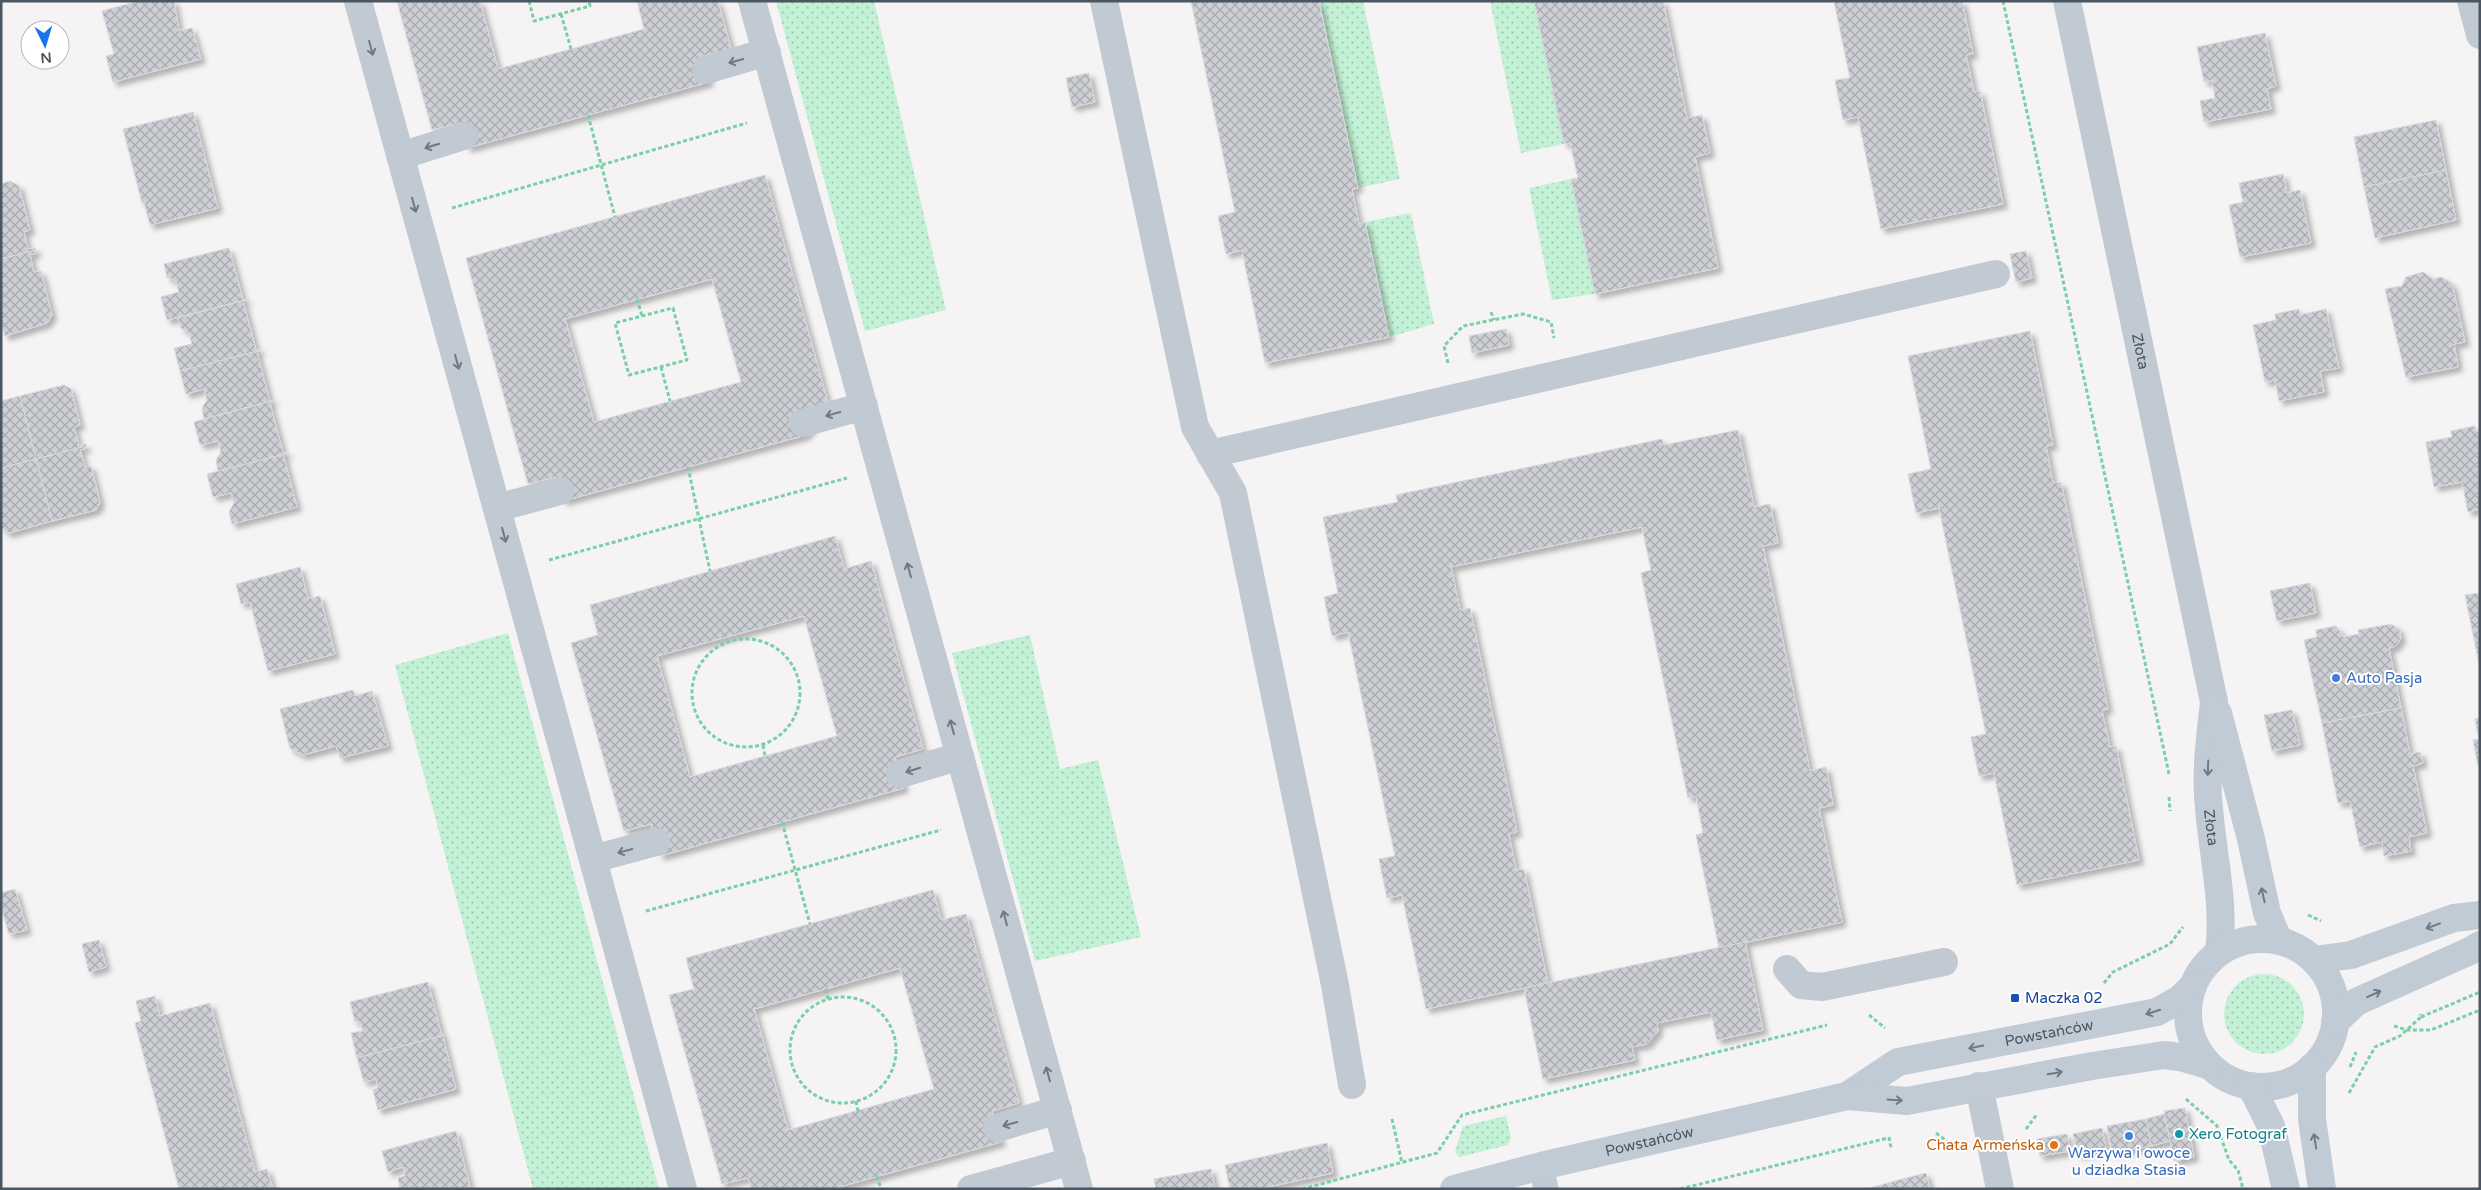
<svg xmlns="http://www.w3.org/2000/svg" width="2481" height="1190" font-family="'Varela Round',sans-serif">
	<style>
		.green { fill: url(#green-dots) }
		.building { fill: url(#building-cross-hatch); stroke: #d7d9de; fill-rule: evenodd; filter: url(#shadow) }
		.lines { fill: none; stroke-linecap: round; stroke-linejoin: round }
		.path { stroke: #7ad0a6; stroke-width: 3; stroke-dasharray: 4 2.5; stroke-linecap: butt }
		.lane { stroke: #c1cad2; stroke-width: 25 }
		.street { stroke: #c1cad2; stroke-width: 28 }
		.secondary { stroke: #c1cbd6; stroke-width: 28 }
		.oneway { stroke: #6e7983 }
		.oneway2 { stroke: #6e7984 }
		.shop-dot { fill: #3f7fe0; stroke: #fff; stroke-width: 2 }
		.transit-dot { fill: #1a4fb4; stroke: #fff; stroke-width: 2 }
		.culture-dot { fill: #0f9aa8; stroke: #fff; stroke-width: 2 }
		.food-dot { fill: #e8710a; stroke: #fff; stroke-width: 2 }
		.labels { text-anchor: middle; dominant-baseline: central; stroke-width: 4; stroke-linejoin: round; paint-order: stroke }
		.street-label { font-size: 15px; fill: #4a5661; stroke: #fff }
		.shop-label { font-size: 15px; fill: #366cbe; stroke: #fff; text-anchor: start }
		.transit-label { font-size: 15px; fill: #164399; stroke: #fff; text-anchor: start }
		.culture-label { font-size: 15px; fill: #0d838f; stroke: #fff; text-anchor: start }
		.food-label { font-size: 15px; fill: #c56008; stroke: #fff; text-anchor: end }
	</style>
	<defs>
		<pattern id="green-dots" width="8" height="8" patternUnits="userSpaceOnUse" patternTransform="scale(1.25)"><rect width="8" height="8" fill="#c3f1d5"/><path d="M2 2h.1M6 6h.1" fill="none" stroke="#a0c6b0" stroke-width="1.8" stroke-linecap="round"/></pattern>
		<pattern id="building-cross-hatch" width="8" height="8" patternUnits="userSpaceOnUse" patternTransform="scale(1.25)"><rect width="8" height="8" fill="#cdcfd5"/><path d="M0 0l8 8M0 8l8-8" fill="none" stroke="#a8abb0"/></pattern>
		<filter id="shadow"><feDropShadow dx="4.5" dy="4.5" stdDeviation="2.5" flood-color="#0004"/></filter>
	</defs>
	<rect width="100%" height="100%" fill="#f5f3f3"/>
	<g class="green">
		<polygon points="776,1 874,1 946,310 865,331"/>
		<polygon points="1319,1 1363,1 1400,179 1358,188"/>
		<polygon points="1490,1 1534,1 1564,144 1521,153"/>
		<polygon points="1571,179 1595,294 1552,300 1529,188"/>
		<polygon points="1411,213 1434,324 1389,337 1365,222"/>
		<polygon points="508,633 659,1189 533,1189 395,665"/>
		<polygon points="1030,635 1060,769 1098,760 1141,937 1035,961 952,653"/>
		<circle cx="2264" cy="1014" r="40"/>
		<polygon points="1506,1116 1511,1138 1508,1145 1459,1157 1455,1152 1463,1126"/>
	</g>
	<g class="building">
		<polygon points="139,1 174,1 179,31 192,28 201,59 113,82 106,56 114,54 102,11"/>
		<polygon points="397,1 480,1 498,69 644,29 637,1 718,1 731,49 703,56 709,82 467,148 460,123 432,130"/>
		<polygon points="1191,1 1319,1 1358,188 1352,189 1359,224 1365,222 1389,337 1265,363 1242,250 1226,254 1218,216 1235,212"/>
		<polygon points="1534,1 1663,1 1687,118 1702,115 1710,153 1695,157 1718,268 1595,294 1571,179 1578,178 1570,143 1564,144"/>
		<polygon points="1834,1 1962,1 1973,54 1966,55 1974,92 1980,91 2003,204 1881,229 1858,117 1843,120 1835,80 1850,78"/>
		<polygon points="2265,33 2276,86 2267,89 2271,109 2204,122 2200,101 2215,98 2212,80 2204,82 2197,47"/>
		<polygon points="1089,73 1095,102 1072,107 1066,78"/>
		<polygon points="193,112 218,208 150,225 144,202 142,203 123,129"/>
		<polygon points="2436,120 2446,170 2364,187 2354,137"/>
		<polygon points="2446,170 2456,220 2375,238 2364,187"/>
		<polygon points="2283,174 2287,193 2300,190 2311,243 2240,257 2229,205 2243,202 2239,183"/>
		<path d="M765,175L828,403L806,435L563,501L556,477L528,484L466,258ZM712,279L741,382L594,422L565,319Z"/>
		<polygon points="10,181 19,186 30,230 24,232 28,249 35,248 36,250 1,259 1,184"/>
		<polygon points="229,248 243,300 249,299 167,320 161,297 179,292 176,281 167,277 164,264"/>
		<polygon points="36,250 36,253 30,255 34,272 41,271 52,315 47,323 5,336 1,323 1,259"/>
		<polygon points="2026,251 2032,278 2016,282 2010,254"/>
		<polygon points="2423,272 2433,279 2442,277 2452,284 2465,342 2454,344 2458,367 2406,377 2385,289 2402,286 2406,277"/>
		<polygon points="249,299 243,301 256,350 262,350 180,371 174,348 192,344 189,333 181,328 178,318"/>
		<polygon points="2299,309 2300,315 2326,309 2339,368 2320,371 2324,392 2279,401 2275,380 2265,382 2253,325 2276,320 2275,314"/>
		<polygon points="1506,329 1509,345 1472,353 1469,336"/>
		<polygon points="2030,331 2053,445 2046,446 2053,483 2061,482 2108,709 2102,711 2110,747 2116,746 2139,860 2017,885 1994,773 1979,776 1971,737 1986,734 1939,508 1916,513 1908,474 1931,469 1908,356"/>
		<polygon points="262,350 257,352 270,402 275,400 204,419 202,408 207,400 204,389 186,394 180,371"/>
		<polygon points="64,385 71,389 80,425 74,427 79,445 86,444 86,446 36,459 20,396"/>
		<polygon points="20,396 36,459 1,468 1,401"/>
		<polygon points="275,400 270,403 283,453 289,453 218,471 216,460 221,452 218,441 200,445 194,422"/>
		<polygon points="2475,426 2476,432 2480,431 2480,509 2468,512 2462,482 2434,487 2426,442 2452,437 2451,431"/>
		<polygon points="1738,430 1754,507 1770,504 1778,543 1763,546 1810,771 1826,767 1833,805 1819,808 1842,922 1719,948 1696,835 1703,833 1696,796 1688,798 1641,573 1651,570 1642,527 1451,567 1460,610 1470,608 1517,832 1509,834 1516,870 1524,869 1548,983 1426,1009 1402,895 1387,898 1379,859 1395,856 1348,632 1332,636 1324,597 1338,593 1323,517 1398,502 1396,495 1662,439 1664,445"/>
		<polygon points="86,446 86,448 80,450 85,467 91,466 100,502 96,510 52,521 36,459"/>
		<polygon points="289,453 283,454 297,507 232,524 229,512 234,503 231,493 213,497 207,474"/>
		<polygon points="36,459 52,521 9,533 1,528 1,468"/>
		<path d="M835,536L844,569L871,561L923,749L895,757L904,788L660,856L651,824L624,831L571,643L598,635L590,605ZM804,616L837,736L690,777L657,656Z"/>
		<polygon points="300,567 308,599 320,596 335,654 268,671 250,602 241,604 236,584"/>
		<polygon points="2310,583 2316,613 2277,621 2270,591"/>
		<polygon points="2480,593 2480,663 2479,663 2465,595"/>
		<polygon points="2391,624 2399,629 2401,638 2396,646 2389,648 2401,708 2322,723 2304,640 2317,637 2316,630 2336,626 2344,637 2359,634 2358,630"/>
		<polygon points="353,690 355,696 372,691 388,746 340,758 336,746 303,755 290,748 280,709"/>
		<polygon points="2401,708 2410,754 2420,752 2423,763 2413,766 2427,833 2409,837 2411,851 2384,856 2382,842 2360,847 2350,801 2338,803 2322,723"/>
		<polygon points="2292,710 2300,745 2272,751 2264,715"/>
		<polygon points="2480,718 2480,765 2478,766 2473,740 2479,739 2475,719"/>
		<polygon points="15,889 27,930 9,934 1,906 1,893"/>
		<path d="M933,890L941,920L966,914L1019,1103L992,1111L1001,1142L832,1189H751L748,1178L722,1184L669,995L694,989L686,958ZM900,968L934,1089L788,1130L754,1009Z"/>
		<polygon points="99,940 106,967 89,972 82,944"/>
		<polygon points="1745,942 1763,1030 1717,1040 1711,1012 1657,1023 1658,1031 1647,1044 1632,1047 1635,1060 1543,1079 1524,988"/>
		<polygon points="428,982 441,1033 444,1035 357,1058 351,1033 363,1031 360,1021 355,1022 350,1002"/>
		<polygon points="155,996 160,1016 210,1003 255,1172 267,1169 273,1189 179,1189 135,1023 141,1021 136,1001"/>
		<polygon points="444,1035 443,1037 456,1089 378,1110 373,1090 378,1088 376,1079 364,1082 357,1058"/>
		<polygon points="2185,1108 2194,1157 2174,1161 2164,1111"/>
		<polygon points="2164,1114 2170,1141 2151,1146 2146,1119"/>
		<polygon points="2146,1119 2151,1146 2112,1153 2107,1126"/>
		<polygon points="2102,1128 2106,1149 2078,1155 2073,1134"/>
		<polygon points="456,1131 470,1187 463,1189 400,1189 398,1178 405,1176 403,1167 388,1172 382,1151"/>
		<polygon points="2067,1134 2070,1151 2040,1156 2037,1139"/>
		<polygon points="1327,1143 1333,1173 1258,1189 1230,1189 1225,1165"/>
		<polygon points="1211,1169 1215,1189 1156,1189 1154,1179"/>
		<polygon points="1926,1173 1930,1189 1866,1189 1906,1178"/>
	</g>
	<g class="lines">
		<g class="path">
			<polyline points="529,1 534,21 590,6 589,1"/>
			<polyline points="2003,1 2169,774"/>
			<polyline points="561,14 571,49"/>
			<polyline points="588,115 615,217"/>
			<polyline points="452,208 747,123"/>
			<polyline points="637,299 642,316"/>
			<polygon points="673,308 687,360 629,375 615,323"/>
			<polyline points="1491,312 1494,320"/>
			<polyline points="1448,363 1444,346 1463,326 1523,314 1551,322 1554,338"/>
			<polyline points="661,367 670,401"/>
			<polyline points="688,467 710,571"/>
			<polyline points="549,560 847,478"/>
			<circle cx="746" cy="693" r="54"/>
			<polyline points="763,745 765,756"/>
			<polyline points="2169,797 2170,811"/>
			<polyline points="782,822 810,924"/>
			<polyline points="646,911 941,830"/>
			<polyline points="2308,915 2321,921"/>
			<polyline points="2104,983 2113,972 2170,944 2183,927"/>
			<polyline points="826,989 828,999"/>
			<circle cx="843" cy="1050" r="53"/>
			<polyline points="1869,1015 1885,1028"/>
			<polyline points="2421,1017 2480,992"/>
			<polyline points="2394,1026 2407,1030 2431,1030 2480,1010"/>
			<polyline points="2350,1067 2356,1052"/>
			<polyline points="2349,1093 2375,1047 2400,1036 2421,1017 2420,1014"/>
			<polyline points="2186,1099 2217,1126 2229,1160 2238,1170 2243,1189"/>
			<polyline points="856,1101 858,1111"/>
			<polyline points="1392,1119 1402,1163"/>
			<polyline points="2026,1129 2037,1114"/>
			<polyline points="1936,1133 1953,1146"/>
			<polyline points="1889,1137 1891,1148"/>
			<polyline points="877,1176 881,1189"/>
			<polyline points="1302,1189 1437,1153 1462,1115 1827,1025"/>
			<polyline points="1680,1189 1888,1138"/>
		</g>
		<polyline class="lane" points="1541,1166 1546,1189"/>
		<g class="street">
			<polyline points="358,1 683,1189"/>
			<polyline points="752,1 1079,1189"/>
			<polyline points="1104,1 1195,427 1233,493 1335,985 1352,1085"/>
			<path id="s1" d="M2067,1L2214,702"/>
			<polyline points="2471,1 2480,35"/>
			<polyline points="706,70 767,52"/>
			<polyline points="400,156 464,136"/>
			<polyline points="803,423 864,406"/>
			<polyline points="1210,454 1996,274"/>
			<polyline points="497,508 560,491"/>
			<polyline points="900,774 960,756"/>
			<polyline points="593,859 656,842"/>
			<polyline points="1787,969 1801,985 1822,987 1944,962"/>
			<polyline points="1979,1086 2000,1189"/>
			<polyline points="997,1128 1058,1110"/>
			<polyline points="971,1189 1072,1161"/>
		</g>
		<g class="secondary">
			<path id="s2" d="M2214,702C2210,737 2205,773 2209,808C2213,857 2225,903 2219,952"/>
			<polyline points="2218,713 2251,839 2267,913 2279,941"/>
			<circle cx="2262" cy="1013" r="74"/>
			<polyline points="2314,960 2351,955 2454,918 2480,915"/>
			<polyline points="2335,1022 2356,1002 2470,951 2480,945"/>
			<polyline points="2312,1067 2312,1119 2322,1189"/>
			<polyline points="2251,1086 2271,1126 2286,1189"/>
			<path id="s3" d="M1847,1096L1898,1062L2157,1012L2180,999L2193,986"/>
			<path id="s4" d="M1454,1189L1541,1166L1847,1096L1907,1101L2092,1066L2164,1055L2180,1057L2208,1065"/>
		</g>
	</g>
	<defs><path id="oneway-shaft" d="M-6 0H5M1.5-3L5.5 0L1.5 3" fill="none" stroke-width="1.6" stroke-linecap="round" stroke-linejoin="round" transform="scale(1.25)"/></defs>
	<g class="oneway">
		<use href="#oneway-shaft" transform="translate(371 48) rotate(75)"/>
		<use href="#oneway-shaft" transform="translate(736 61) rotate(164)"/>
		<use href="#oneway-shaft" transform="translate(432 146) rotate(163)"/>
		<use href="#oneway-shaft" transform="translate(414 205) rotate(74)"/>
		<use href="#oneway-shaft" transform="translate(457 362) rotate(75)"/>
		<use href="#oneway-shaft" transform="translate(833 414) rotate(165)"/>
		<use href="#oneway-shaft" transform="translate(504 535) rotate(75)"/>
		<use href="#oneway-shaft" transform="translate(909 570) rotate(-105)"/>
		<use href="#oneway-shaft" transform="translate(952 727) rotate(-105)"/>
		<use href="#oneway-shaft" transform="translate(913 770) rotate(163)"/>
		<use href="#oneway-shaft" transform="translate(625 851) rotate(165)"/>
		<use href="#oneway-shaft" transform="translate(1005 918) rotate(-105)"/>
		<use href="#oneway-shaft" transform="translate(1048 1074) rotate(-105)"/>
		<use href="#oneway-shaft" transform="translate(1010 1124) rotate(164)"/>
	</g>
	<g class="oneway2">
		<use href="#oneway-shaft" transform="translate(2208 768) rotate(92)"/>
		<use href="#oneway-shaft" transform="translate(2263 895) rotate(-103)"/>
		<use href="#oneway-shaft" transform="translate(2433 926) rotate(160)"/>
		<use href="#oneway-shaft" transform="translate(2374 994) rotate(-25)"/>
		<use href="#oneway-shaft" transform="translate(2153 1012) rotate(162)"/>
		<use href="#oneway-shaft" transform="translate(1976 1047) rotate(169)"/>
		<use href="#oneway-shaft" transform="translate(2055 1073) rotate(-10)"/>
		<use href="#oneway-shaft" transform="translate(1895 1100) rotate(4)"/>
		<use href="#oneway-shaft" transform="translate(2315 1141) rotate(-99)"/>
	</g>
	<g class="shop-dot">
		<circle cx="2336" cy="678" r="5"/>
		<circle cx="2129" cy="1136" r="5"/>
	</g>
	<rect class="transit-dot" x="2010" y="993" width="10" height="10" rx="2.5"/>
	<circle class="culture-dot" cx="2179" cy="1134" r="5"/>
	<circle class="food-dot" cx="2054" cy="1145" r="5"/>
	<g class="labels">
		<g class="street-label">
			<text stroke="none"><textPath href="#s1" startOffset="358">Złota</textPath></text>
			<text stroke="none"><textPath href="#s2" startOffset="126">Złota</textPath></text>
			<text stroke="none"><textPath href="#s3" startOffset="215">Powstańców</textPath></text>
			<text stroke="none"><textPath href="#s4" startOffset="201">Powstańców</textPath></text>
		</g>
		<g class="shop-label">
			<text x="2346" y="678">Auto Pasja</text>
			<text x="2129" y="1153" text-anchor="middle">Warzywa i owoce<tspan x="2129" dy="17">u dziadka Stasia</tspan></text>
		</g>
		<g class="transit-label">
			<text x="2025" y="998">Maczka 02</text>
		</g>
		<g class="culture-label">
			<text x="2189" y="1134">Xero Fotograf</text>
		</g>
		<g class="food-label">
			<text x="2044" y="1145">Chata Armeńska</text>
		</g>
	</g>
	<rect width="2481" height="1190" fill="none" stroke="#4a5661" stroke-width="5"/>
	<g transform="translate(45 45) rotate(175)"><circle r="24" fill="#ffffff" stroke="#b7bbc0"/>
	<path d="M0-4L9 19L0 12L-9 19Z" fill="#1a73e8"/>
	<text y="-8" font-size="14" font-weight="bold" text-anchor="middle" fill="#4a5661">N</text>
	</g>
</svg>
